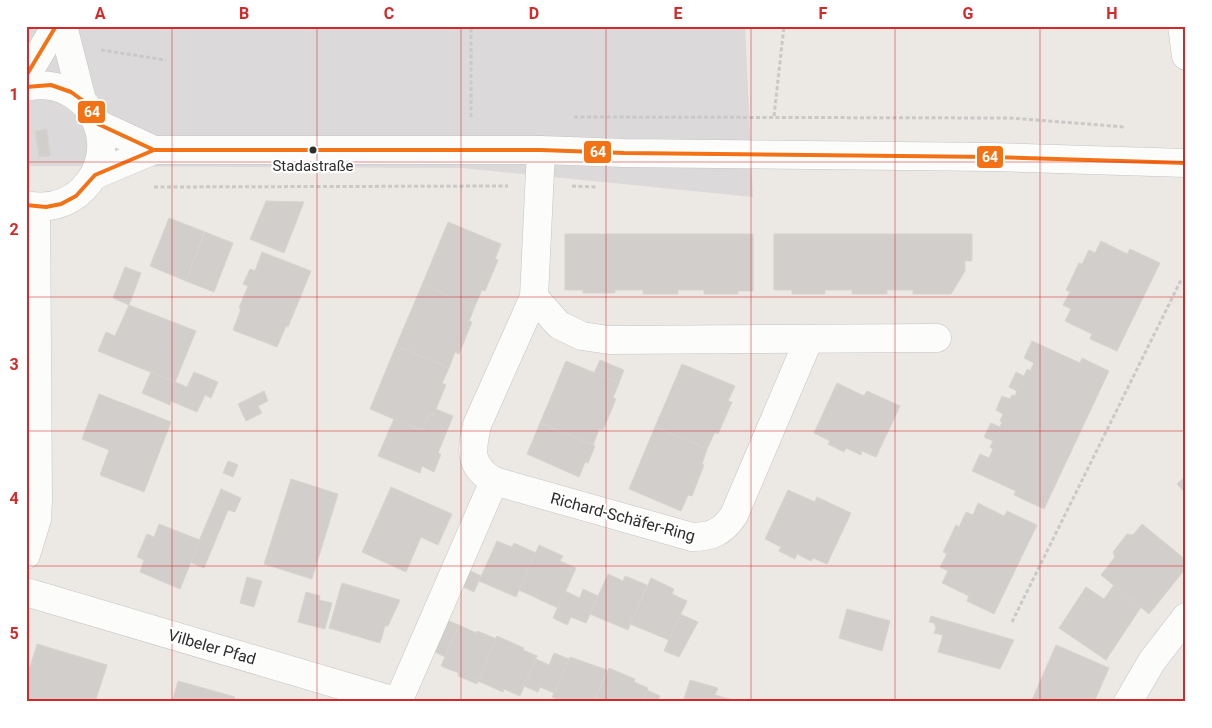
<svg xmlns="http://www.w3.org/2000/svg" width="1212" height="728" font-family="Roboto,sans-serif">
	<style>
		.industrial { fill: #dcd9db }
		.building { fill: #d1cecb; stroke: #d7d4d0 }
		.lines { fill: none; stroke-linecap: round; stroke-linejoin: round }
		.street-casing { stroke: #c5c4c5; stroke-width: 29 }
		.secondary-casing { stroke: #c5c4c5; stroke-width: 29 }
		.path { stroke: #c9c9c8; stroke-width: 3; stroke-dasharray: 4 2.5; stroke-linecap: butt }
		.street { stroke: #fcfcfb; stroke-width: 28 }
		.secondary { stroke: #fcfcfb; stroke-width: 28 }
		.bus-1-casing { stroke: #fff; stroke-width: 8 }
		.bus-1 { stroke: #f47216; stroke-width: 4 }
		.grid { fill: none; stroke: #d62828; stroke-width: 1; stroke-opacity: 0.55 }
		.bus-dot { fill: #2e2e2e; stroke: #fff; stroke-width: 2 }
		.labels { text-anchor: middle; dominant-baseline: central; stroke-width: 4.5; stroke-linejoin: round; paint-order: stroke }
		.bus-label { font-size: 15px; fill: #2e2e2e; stroke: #fff }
		.street-label { font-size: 16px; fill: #2e2e2e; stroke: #fff }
		.line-badge { stroke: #fff; stroke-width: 2 }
		.badge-label { font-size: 14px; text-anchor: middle; font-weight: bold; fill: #fff }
		.neatline { fill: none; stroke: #d62828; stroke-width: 2 }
		.grid-label { font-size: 16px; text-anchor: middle; font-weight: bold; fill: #d62828 }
	</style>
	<rect width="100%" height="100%" fill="#ece8e4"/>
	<polygon class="industrial" points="26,26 745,26 753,197 462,168 26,166"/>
	<g class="building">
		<polygon points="47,129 50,156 39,157 35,131"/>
		<polygon points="266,201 304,202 284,253 250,239"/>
		<polygon points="169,218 205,232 186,281 150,266"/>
		<polygon points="448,222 501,244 495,259 498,260 485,291 482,290 475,306 422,285"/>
		<polygon points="205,232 233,243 214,292 186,281"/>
		<polygon points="565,234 753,234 753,291 738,291 738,294 704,294 704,290 678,290 678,294 643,294 643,290 615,290 615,293 583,293 583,290 565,290"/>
		<polygon points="774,234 972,234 972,261 965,261 965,271 951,294 913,294 913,290 887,290 887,294 852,294 852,290 825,290 825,294 792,294 792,290 774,290"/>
		<polygon points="1101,241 1127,254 1130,249 1160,263 1117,351 1090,339 1092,334 1065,321 1071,309 1063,305 1070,292 1066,290 1079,263 1082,264 1089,250 1095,253"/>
		<polygon points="262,252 311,271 288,327 286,326 277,347 233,330 241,309 239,308 248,286 243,284 250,269 255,271"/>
		<polygon points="125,267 141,273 129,305 113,298"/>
		<polygon points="422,285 475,306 469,321 472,322 459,354 455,352 449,368 396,346"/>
		<polygon points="129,305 196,331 175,382 98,351 106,332 115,336"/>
		<polygon points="1032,341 1080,363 1082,358 1109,371 1044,509 1014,495 1016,491 972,471 980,454 989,458 993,449 990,447 993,441 984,437 991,423 1000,427 1002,422 1000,421 1003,414 996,410 1002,396 1010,399 1012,395 1015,396 1017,391 1009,387 1016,372 1024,376 1027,369 1030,371 1034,363 1024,358"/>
		<polygon points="396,346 449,368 442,383 446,385 436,409 433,416 429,415 422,431 370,409"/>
		<polygon points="600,360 624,370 619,383 594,373"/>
		<polygon points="566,361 619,383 613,398 616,399 603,430 599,429 593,445 540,423"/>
		<polygon points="682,364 735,386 728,401 732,402 718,434 715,432 707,449 655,427"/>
		<polygon points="151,372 187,387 194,372 218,382 211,398 205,395 197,412 171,401 170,405 142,393"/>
		<polygon points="837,383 864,396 867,391 900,406 876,457 862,451 861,455 846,448 844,452 828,444 830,441 814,433"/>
		<polygon points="264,391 268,401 258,406 262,413 246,421 238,404"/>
		<polygon points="99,394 171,422 144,492 100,475 109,450 82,439"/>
		<polygon points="436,409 453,416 438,453 441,454 434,472 422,466 420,473 378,456 394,419 422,431 429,415 433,416"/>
		<polygon points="540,423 595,446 588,463 585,462 579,477 527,454"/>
		<polygon points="655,427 707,449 702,464 704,465 692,496 688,495 681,511 629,489"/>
		<polygon points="228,461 238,465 233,477 223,473"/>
		<polygon points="1186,476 1186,494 1177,484"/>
		<polygon points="291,479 338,494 312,579 264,564"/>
		<polygon points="391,487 452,514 438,545 421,537 406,572 362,552"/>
		<polygon points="221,489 241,498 235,512 228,510 204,568 190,562"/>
		<polygon points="788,490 815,502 817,497 851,513 827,564 813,558 811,561 797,554 795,559 779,551 781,547 765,539"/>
		<polygon points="978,503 1004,516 1007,511 1037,525 994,614 967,601 969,596 942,583 948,571 940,567 947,554 943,552 956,525 959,527 966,512 973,515"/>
		<polygon points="159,524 200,540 180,589 140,572 144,560 137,557 147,534 154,537"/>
		<polygon points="1142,524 1186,560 1186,568 1149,614 1101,575 1115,557 1113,552 1127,534 1133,535"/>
		<polygon points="497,541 512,547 514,543 536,553 516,597 479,581"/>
		<polygon points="539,545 563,556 560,561 576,568 558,608 519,590"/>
		<polygon points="469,570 481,576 474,592 461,586"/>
		<polygon points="608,574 623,581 625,576 647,585 628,630 590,614"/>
		<polygon points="247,577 262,581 254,607 240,603"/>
		<polygon points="651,578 674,589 672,594 687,601 669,640 630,624"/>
		<polygon points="342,583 400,600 388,626 385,626 380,643 329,628"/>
		<polygon points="1114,585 1141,607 1106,660 1059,628 1086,587 1104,599"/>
		<polygon points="583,589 598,596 586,623 571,617 567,625 553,618 565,591 580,598"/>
		<polygon points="306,592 320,596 319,600 332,603 325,629 298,622"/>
		<polygon points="847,609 890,621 882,651 839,638"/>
		<polygon points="680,614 698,622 679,657 664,651"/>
		<polygon points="931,616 1014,640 1000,669 938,652 943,635 934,633 936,628 934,623 929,622"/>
		<polygon points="444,619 459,625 445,657 431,650"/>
		<polygon points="459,625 476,633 477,631 497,639 477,684 458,676 459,673 441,666"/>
		<polygon points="497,636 524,648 523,650 537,656 520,696 504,689 503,692 478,681"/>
		<polygon points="37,644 107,665 95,702 26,702 26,666 30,667"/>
		<polygon points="1056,645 1109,668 1094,702 1036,702 1032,700"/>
		<polygon points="554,653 569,659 554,693 540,687 538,692 524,686 536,659 549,665"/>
		<polygon points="570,657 607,670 594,702 562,702 552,697"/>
		<polygon points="609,668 635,679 634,682 648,688 642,702 594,702"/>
		<polygon points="690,680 718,688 715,695 740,702 683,702"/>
		<polygon points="178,681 235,697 234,702 172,702"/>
		<polygon points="647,690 660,696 657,702 642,702"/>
	</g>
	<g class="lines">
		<defs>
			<g id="street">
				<polyline points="63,26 82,100"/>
				<polyline points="1182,26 1186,56"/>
				<polyline points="26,76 56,26"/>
				<polyline points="534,297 559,325 582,336 609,340 937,338"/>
				<path d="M494,481L692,537C711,537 723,532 734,515L809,339"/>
				<polyline points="26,555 37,519 38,500 36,207"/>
				<polyline points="26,592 398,702"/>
				<path d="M398,702L494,481C469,466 471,451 477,425L534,297L541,150"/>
				<polyline points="1128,702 1152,661 1186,617"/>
			</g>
			<g id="secondary">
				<path d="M26,87C87,73 127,146 82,190C67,205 47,209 26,205"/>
				<polyline points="98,124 154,150"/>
				<polyline points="95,175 154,150 541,150 624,153 992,157 1186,163"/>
			</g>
		</defs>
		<use href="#street" class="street-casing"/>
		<use href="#secondary" class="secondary-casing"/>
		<g class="path">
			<polyline points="101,50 166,60"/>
			<polyline points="774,116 784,26"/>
			<polyline points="471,117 471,26"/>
			<polyline points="574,117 1010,118 1125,127"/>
			<polyline points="572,186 598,187"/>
			<polyline points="154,187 508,186"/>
			<polyline points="1012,622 1181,280"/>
		</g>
		<use href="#street" class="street"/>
		<use href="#secondary" class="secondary"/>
		<defs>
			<g id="bus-1">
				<polyline points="26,76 56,26"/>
				<polyline points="26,87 51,85 71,92 82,100 91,111 98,124 154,150"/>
				<polyline points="26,205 46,207 61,204 76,196 95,175 154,150 541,150 624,153 992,157 1186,163"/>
			</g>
		</defs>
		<use href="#bus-1" class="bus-1-casing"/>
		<use href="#bus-1" class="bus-1"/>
	</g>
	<path class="grid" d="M172,26V702M317,26V702M461,26V702M606,26V702M751,26V702M895,26V702M1040,26V702M26,162H1186M26,297H1186M26,431H1186M26,566H1186"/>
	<circle class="bus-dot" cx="313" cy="150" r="4.5"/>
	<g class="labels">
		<g class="bus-label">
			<text x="313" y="166">Stadastraße</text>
		</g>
		<g class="street-label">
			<text transform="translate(623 517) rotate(15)">Richard-Schäfer-Ring</text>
			<text transform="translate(212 647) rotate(16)">Vilbeler Pfad</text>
		</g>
	</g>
	<g class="line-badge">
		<rect x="77" y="100" width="29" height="24" rx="5" fill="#f47216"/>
		<rect x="583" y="140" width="29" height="24" rx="5" fill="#f47216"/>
		<rect x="976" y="145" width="28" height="24" rx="5" fill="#f47216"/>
	</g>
	<g class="badge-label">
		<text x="92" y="117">64</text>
		<text x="598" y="157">64</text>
		<text x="990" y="162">64</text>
	</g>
	<rect width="1212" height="728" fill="none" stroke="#ffffff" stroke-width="55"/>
	<rect x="28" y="28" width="1156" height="672" class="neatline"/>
	<g class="grid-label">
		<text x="100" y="19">A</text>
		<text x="244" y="19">B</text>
		<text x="389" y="19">C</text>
		<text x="534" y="19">D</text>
		<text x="678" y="19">E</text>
		<text x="823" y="19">F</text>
		<text x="968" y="19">G</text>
		<text x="1112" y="19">H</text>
		<text x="14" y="100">1</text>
		<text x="14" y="235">2</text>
		<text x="14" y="370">3</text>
		<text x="14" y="504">4</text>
		<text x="14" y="639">5</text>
	</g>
</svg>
